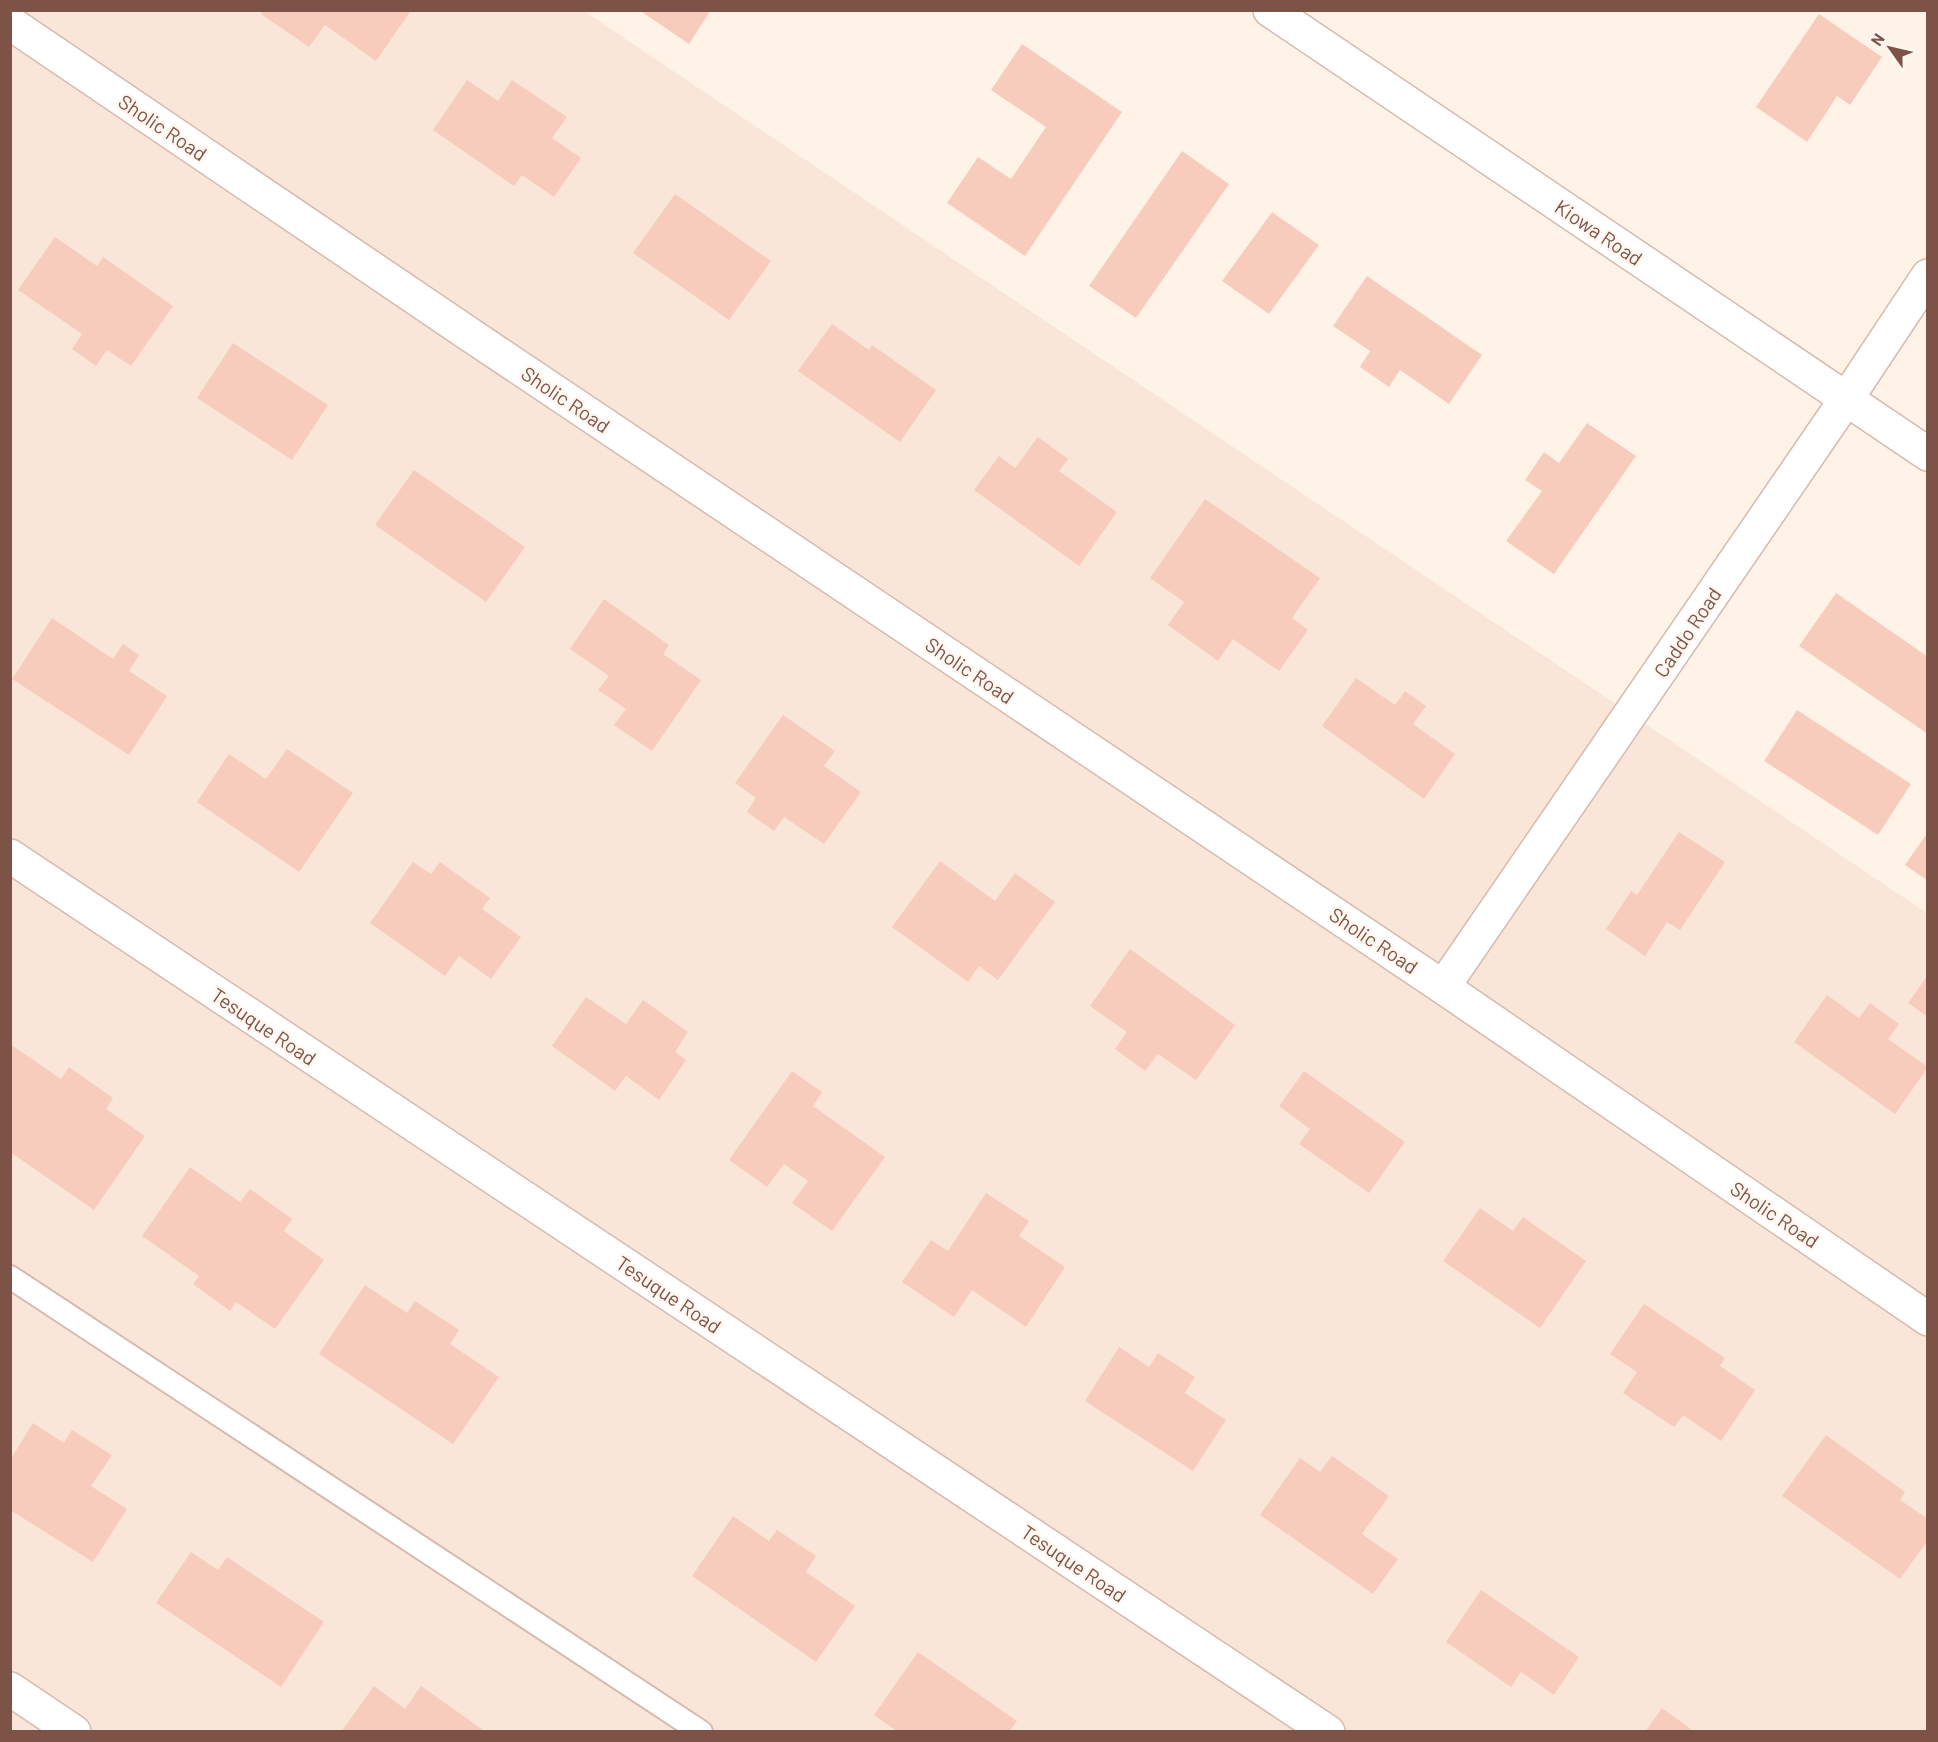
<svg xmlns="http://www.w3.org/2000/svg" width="1938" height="1742" font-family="Barlow,sans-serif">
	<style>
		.residential { fill: #f9e6d8 }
		.building { fill: #f7ccbc }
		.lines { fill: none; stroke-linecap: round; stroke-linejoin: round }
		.service-casing { stroke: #d5baae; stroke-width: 26 }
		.minor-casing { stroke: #d5baae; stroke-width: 36 }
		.tertiary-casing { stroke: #d5baae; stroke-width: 36 }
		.service { stroke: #fff; stroke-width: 22 }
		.minor { stroke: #fff; stroke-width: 33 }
		.tertiary { stroke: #fff; stroke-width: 33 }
		.labels { text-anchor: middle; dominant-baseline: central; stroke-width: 5; stroke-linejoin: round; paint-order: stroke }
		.street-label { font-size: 20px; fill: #7d5348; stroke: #fff7f0 }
	</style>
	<rect width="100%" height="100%" fill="#fff3e8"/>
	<polygon class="residential" points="11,11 584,11 1927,913 1927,1731 11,1732"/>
	<g class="building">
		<polygon points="264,10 408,10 410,12 376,61 325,25 309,47 261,14"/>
		<polygon points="639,10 711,10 689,44"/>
		<polygon points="1819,14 1882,57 1850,105 1837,96 1807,142 1756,107"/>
		<polygon points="1022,44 1122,112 1025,256 947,203 978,157 1011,179 1046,127 991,90"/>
		<polygon points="467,80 498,101 512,80 567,117 552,138 581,158 554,197 522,175 514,186 433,130"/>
		<polygon points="1182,151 1229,184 1136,318 1089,286"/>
		<polygon points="675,194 771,261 729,320 633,253"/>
		<polygon points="1272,212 1319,245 1269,314 1222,281"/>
		<polygon points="55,237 97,266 103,257 173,306 131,366 107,350 96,366 72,349 82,334 18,290"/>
		<polygon points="1367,276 1482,355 1449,404 1400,370 1389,387 1360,367 1370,351 1333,326"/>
		<polygon points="832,324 869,350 872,345 936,390 900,442 798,371"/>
		<polygon points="233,343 328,405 292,460 197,398"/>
		<polygon points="1587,423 1636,456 1554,574 1506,541 1542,491 1525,480 1544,452 1559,463"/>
		<polygon points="1038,437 1068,459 1059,471 1117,512 1079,566 974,490 999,456 1015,468"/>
		<polygon points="414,470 525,547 486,602 375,525"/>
		<polygon points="1205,499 1320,578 1292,618 1308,630 1279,671 1233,639 1218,661 1168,625 1184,602 1150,578"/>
		<polygon points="1836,593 1928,657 1928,734 1799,646"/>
		<polygon points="604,599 669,645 663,654 701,680 652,751 614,725 626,709 598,690 609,676 570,649"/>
		<polygon points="52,618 113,659 123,644 139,655 129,671 167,696 129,755 12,679"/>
		<polygon points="1356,678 1395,705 1405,691 1426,706 1413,724 1455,754 1424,799 1322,726"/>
		<polygon points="1797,710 1911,784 1878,835 1764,761"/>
		<polygon points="783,715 835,751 824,766 861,792 824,844 784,817 774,831 747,812 756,798 735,783"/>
		<polygon points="287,749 353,793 299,872 197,802 229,754 266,779"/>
		<polygon points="1679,832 1725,862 1680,930 1667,922 1645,956 1606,929 1631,891 1637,895"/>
		<polygon points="1928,832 1928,881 1905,865"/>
		<polygon points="940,861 995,901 1015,873 1055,902 998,980 979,966 968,982 892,927"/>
		<polygon points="413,862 431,874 440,862 490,898 482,909 521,937 491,979 459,956 445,976 370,923"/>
		<polygon points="1130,949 1235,1025 1196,1080 1158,1054 1145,1071 1115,1049 1127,1032 1090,1006"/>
		<polygon points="1928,975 1928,1017 1908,1003"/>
		<polygon points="1827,995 1859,1018 1870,1003 1899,1024 1888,1039 1928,1067 1895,1114 1794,1042"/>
		<polygon points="586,997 626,1024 643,1000 688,1032 675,1052 686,1060 659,1100 626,1076 615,1091 552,1046"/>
		<polygon points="13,1046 61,1079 69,1067 113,1098 106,1109 145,1136 94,1210 10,1152 10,1049"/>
		<polygon points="792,1071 822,1092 813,1106 885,1157 832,1231 792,1203 808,1181 784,1164 767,1187 729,1160"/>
		<polygon points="1304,1071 1405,1142 1369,1193 1299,1144 1310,1129 1279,1106"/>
		<polygon points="190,1167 240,1202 250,1189 292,1219 284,1231 324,1260 275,1329 236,1302 230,1311 193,1284 199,1276 142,1236"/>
		<polygon points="986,1193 1029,1221 1019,1236 1065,1267 1026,1327 972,1290 954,1317 902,1282 931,1240 948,1251"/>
		<polygon points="1480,1208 1513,1231 1523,1217 1586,1261 1540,1328 1443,1261"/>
		<polygon points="365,1285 407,1313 415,1301 459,1330 450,1344 499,1377 453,1444 319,1354"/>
		<polygon points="1644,1304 1725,1358 1720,1366 1755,1390 1721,1441 1683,1415 1674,1427 1623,1393 1637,1372 1610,1354"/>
		<polygon points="1119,1347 1149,1367 1158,1353 1195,1377 1185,1393 1226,1420 1193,1471 1085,1401"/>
		<polygon points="33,1423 64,1443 72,1430 112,1455 91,1486 127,1509 93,1562 10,1510 10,1460"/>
		<polygon points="1826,1435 1905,1492 1900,1500 1928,1519 1928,1540 1900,1579 1782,1496"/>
		<polygon points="1332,1456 1389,1496 1362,1534 1398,1559 1373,1594 1260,1515 1300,1458 1320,1472"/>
		<polygon points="733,1516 769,1541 777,1530 816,1556 806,1572 855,1606 816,1662 692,1576"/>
		<polygon points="191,1552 218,1570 227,1557 324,1622 281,1687 156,1603"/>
		<polygon points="1481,1590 1579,1657 1554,1695 1521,1672 1511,1687 1446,1642"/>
		<polygon points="918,1652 1017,1721 1009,1732 898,1732 874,1715"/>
		<polygon points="374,1686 405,1709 421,1686 486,1732 341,1732"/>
		<polygon points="1662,1708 1695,1732 1645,1732"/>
	</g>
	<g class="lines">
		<defs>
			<polyline id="service" points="10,1277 701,1732"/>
			<g id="minor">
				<polyline points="10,23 466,332 1443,987 1928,1319"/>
				<polyline points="10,856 1328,1732"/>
				<polyline points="1443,987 1847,398 1928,276"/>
				<polyline points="10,1689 74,1732"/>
			</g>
			<polyline id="tertiary" points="1270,10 1928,454"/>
		</defs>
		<use href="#service" class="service-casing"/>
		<use href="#minor" class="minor-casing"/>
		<use href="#tertiary" class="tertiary-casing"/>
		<use href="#service" class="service"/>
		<use href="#minor" class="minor"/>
		<use href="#tertiary" class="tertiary"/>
	</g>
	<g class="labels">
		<g class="street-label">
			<text transform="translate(163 127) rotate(34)">Sholic Road</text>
			<text transform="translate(1599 232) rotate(34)">Kiowa Road</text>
			<text transform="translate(566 399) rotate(34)">Sholic Road</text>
			<text transform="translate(1687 632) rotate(-56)">Caddo Road</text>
			<text transform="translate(970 670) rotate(34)">Sholic Road</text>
			<text transform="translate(1374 940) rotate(34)">Sholic Road</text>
			<text transform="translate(264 1026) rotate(34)">Tesuque Road</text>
			<text transform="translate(1775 1214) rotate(34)">Sholic Road</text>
			<text transform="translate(669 1294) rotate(34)">Tesuque Road</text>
			<text transform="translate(1074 1563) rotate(34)">Tesuque Road</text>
		</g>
	</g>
	<rect width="1938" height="1742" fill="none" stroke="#7d5348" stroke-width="24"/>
	<g transform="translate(1890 48) rotate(304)" stroke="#fff7f0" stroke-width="4.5" paint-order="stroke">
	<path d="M0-4.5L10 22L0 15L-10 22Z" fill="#7d5348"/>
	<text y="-9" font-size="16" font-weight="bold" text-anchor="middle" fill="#7d5348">N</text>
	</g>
</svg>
